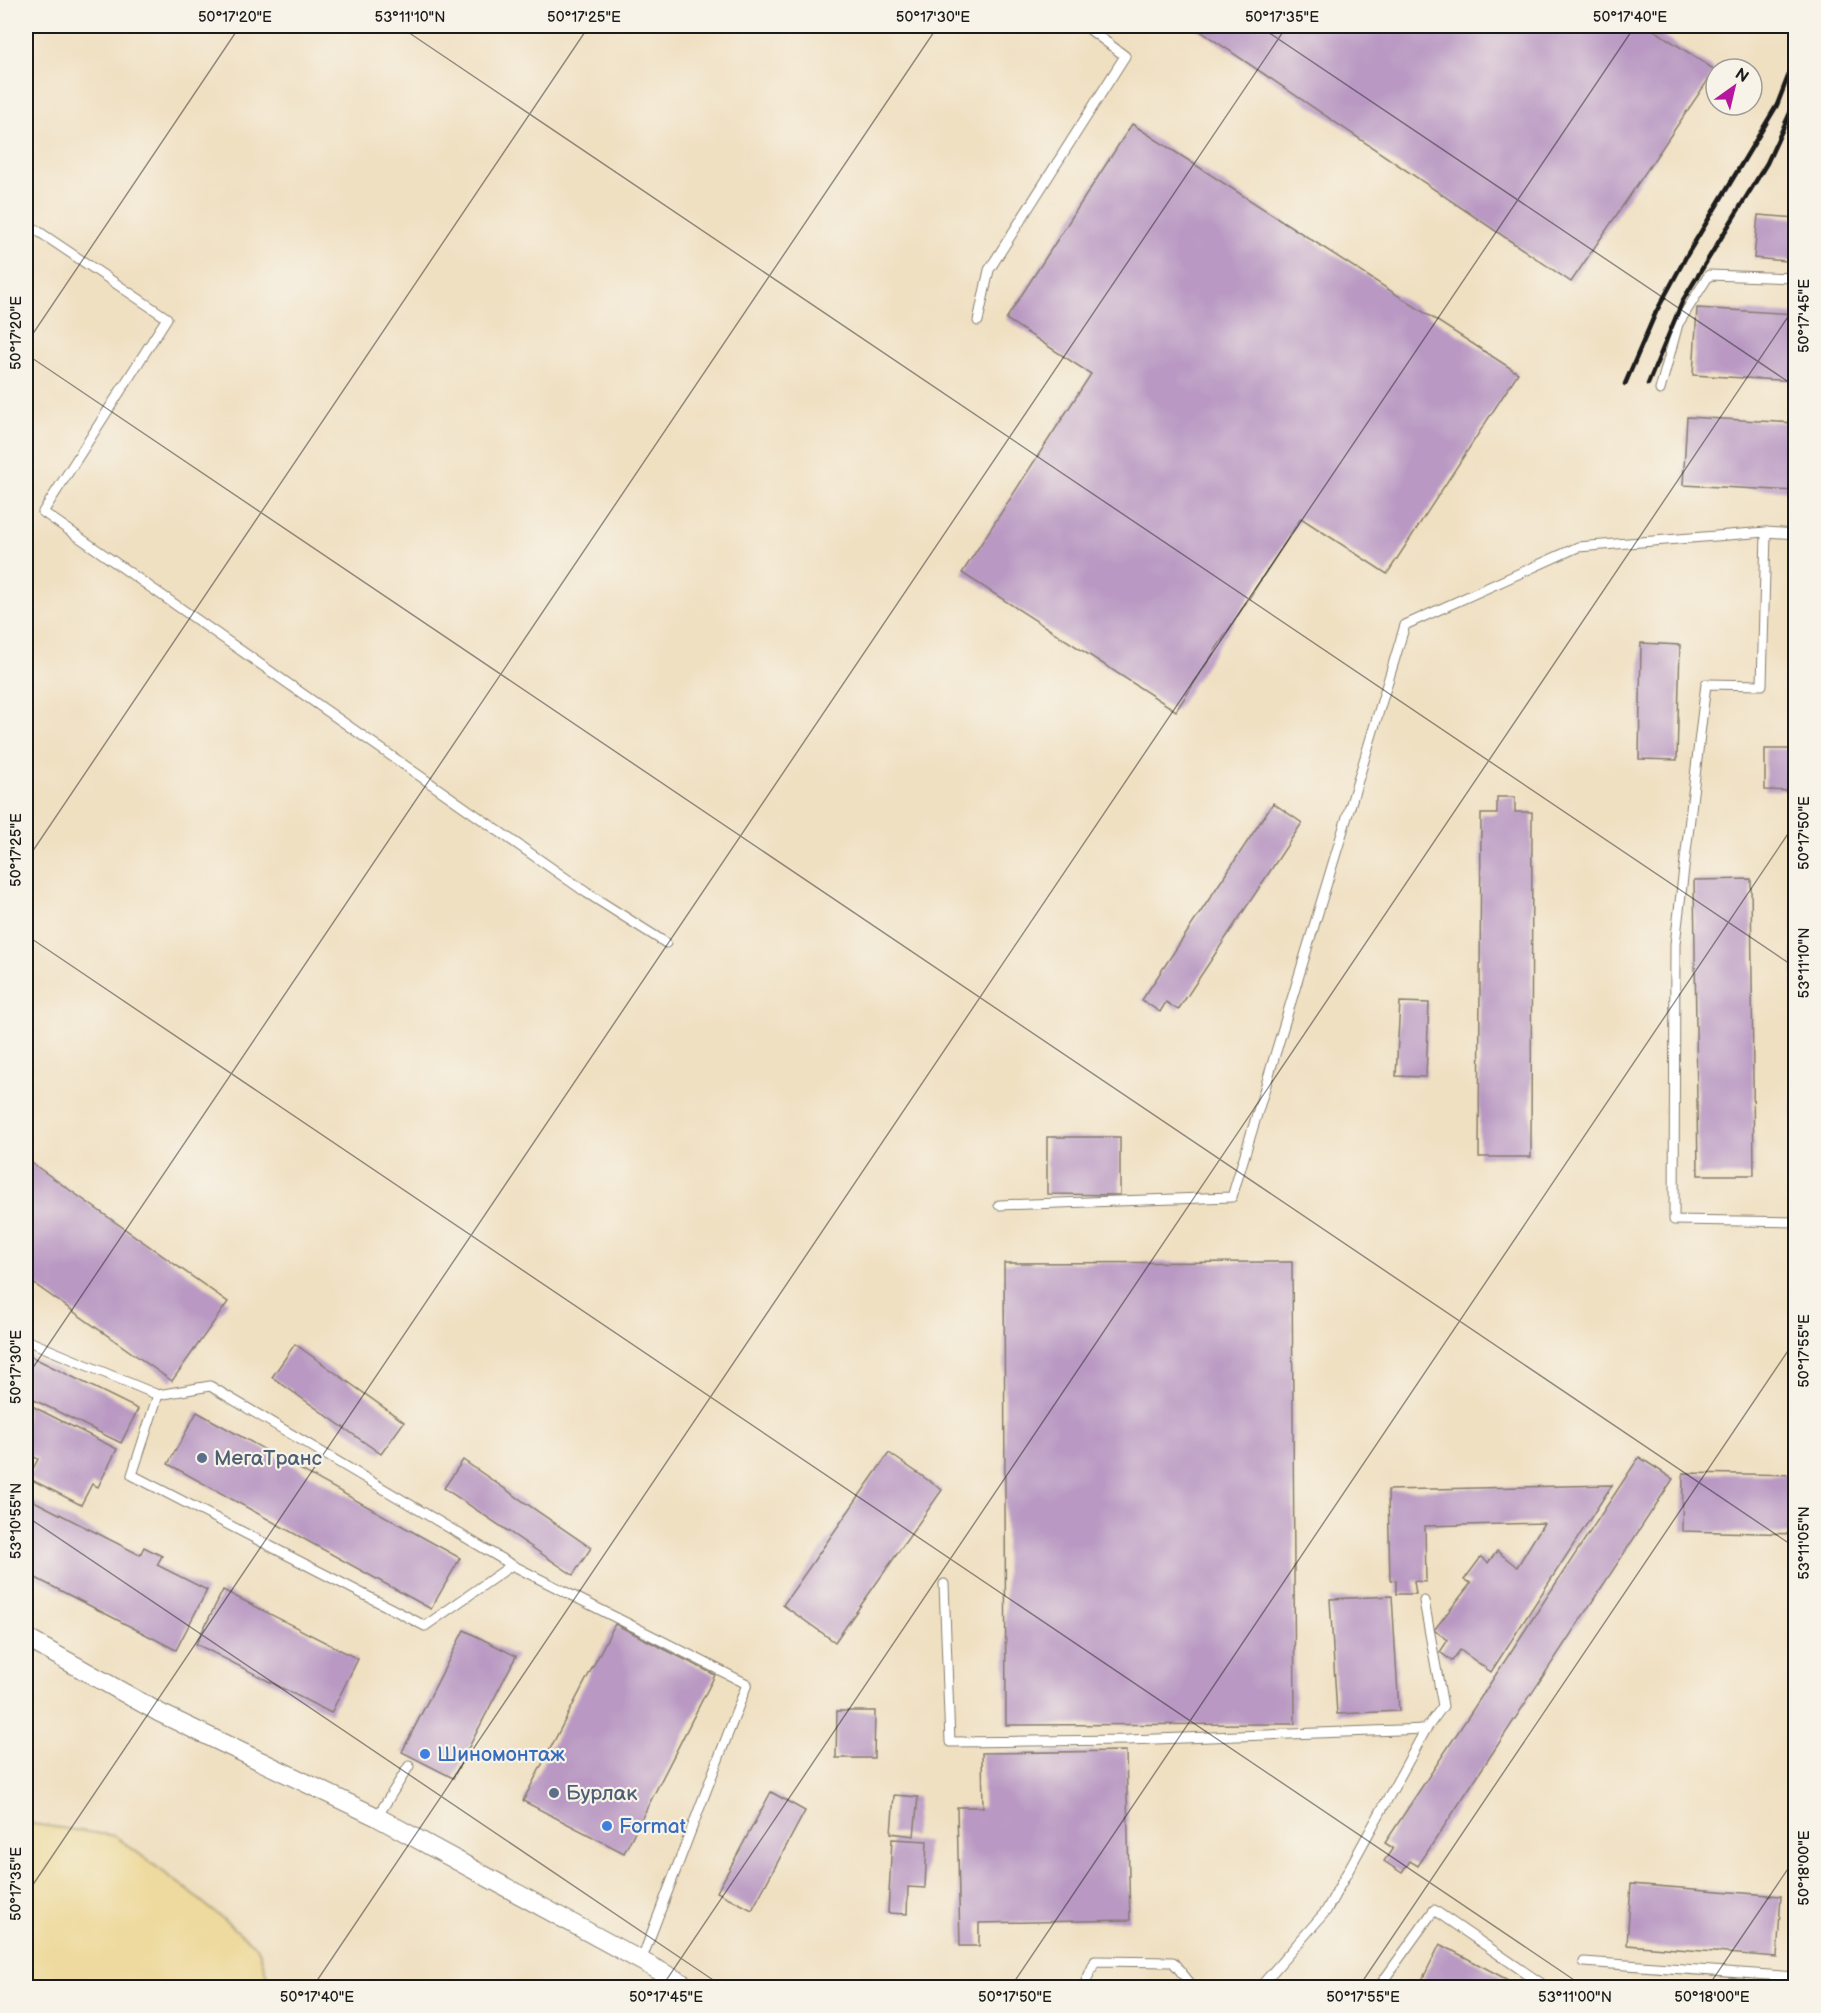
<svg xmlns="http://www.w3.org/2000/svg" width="1821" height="2013" font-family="'Balsamiq Sans',sans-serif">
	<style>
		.sand { fill: #eeda9e; stroke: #857b5d; stroke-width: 1.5 }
		.building { fill: #b999c3 }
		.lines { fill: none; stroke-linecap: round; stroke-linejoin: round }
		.lane-casing { stroke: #867e6f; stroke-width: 11 }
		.street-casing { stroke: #867e6f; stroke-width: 20 }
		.lane { stroke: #fff; stroke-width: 9 }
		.street { stroke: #fff; stroke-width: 18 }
		.rail { stroke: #1c1c1c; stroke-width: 4.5 }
		.ticks { fill: none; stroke: #1c1c1c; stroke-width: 1.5; stroke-opacity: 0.45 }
		.service-dot { fill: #5c6f8a; stroke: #f7f3e8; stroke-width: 2 }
		.shop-dot { fill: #3f7fe0; stroke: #f7f3e8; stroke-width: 2 }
		.labels { text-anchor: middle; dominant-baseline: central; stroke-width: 4.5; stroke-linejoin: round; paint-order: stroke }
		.service-label { font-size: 21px; fill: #4e5e75; stroke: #f7f3e8; text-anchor: start }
		.shop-label { font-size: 21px; fill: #366cbe; stroke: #f7f3e8; text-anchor: start }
		.neatline { fill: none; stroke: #1c1c1c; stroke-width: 2 }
		.ticks-label { font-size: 15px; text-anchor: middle; fill: #1c1c1c }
	</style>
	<rect width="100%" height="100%" fill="#f7f3e8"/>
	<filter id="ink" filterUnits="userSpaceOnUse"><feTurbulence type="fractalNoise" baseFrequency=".0167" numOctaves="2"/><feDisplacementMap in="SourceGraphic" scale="12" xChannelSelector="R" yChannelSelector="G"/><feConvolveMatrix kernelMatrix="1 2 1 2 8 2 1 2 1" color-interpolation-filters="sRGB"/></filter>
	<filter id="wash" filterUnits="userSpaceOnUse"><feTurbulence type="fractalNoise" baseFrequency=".008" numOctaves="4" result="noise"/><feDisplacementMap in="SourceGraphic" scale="24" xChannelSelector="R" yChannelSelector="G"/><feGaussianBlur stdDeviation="1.35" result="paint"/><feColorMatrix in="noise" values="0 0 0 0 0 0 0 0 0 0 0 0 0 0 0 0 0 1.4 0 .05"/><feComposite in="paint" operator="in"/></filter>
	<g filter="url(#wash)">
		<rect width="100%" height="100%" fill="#f0e0c2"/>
		<polygon class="sand" points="26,1823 115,1836 189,1891 258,1948 271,1987 26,1987"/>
		<g id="blocks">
			<g class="building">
				<polygon points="1193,26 1648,26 1715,70 1571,282"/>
				<polygon points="1132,124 1518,373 1387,574 1301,518 1176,711 962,573 1091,374 1006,319"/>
				<polygon points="1796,127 1796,147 1787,142"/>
				<polygon points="1758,215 1796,218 1796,262 1754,258"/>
				<polygon points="1697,308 1796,314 1796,381 1693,375"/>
				<polygon points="1687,417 1796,423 1796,491 1683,485"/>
				<polygon points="1641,643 1680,645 1677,760 1639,759"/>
				<rect x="1792" y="681" width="4" height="65"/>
				<polygon points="1765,749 1790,749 1790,761 1796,761 1796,1214 1793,1214 1793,791 1765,790"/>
				<polygon points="1497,797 1515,797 1515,812 1532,812 1531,1157 1479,1157 1481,814 1497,814"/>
				<polygon points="1273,803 1302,823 1178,1010 1166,1002 1160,1012 1142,1000"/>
				<polygon points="1751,879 1754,1175 1698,1175 1694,880"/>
				<polygon points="1400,1002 1429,1003 1426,1077 1396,1076"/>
				<polygon points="1047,1137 1120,1137 1120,1195 1047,1194"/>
				<polygon points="26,1159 228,1302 172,1381 26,1278"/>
				<polygon points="1292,1262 1295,1724 1006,1725 1004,1263"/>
				<polygon points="295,1344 404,1422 381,1454 272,1377"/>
				<polygon points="28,1355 138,1409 121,1443 26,1396 26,1359"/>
				<polygon points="26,1403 117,1449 98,1487 92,1484 81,1505 28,1478 38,1459 26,1453"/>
				<polygon points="197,1412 460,1558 431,1609 168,1464"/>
				<polygon points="889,1453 942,1490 835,1642 783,1605"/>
				<polygon points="1639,1457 1673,1479 1418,1866 1410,1861 1402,1873 1384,1861 1393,1848 1385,1843"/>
				<polygon points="463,1460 591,1548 573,1575 444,1488"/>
				<polygon points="1683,1473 1796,1475 1796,1534 1682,1531"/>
				<polygon points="1612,1485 1491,1672 1460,1650 1452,1661 1440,1652 1448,1640 1434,1630 1471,1583 1464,1580 1481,1557 1488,1563 1497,1551 1517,1567 1544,1523 1425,1526 1426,1582 1414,1581 1416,1594 1396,1594 1396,1581 1390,1580 1388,1490"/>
				<polygon points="26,1497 140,1555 144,1547 162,1556 157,1565 207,1590 176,1650 26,1573"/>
				<polygon points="223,1590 358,1659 331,1713 196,1644"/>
				<polygon points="1392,1596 1399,1711 1337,1714 1330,1599"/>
				<polygon points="615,1624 715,1675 624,1853 523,1801"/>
				<polygon points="464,1630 516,1656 453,1778 402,1752"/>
				<polygon points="837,1711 875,1711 874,1758 836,1758"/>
				<polygon points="1126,1751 1130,1920 979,1923 979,1946 960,1946 957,1807 983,1807 982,1753"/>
				<polygon points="771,1792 805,1811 752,1910 717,1892"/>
				<polygon points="894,1795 918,1797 914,1836 891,1833"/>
				<polygon points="892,1839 927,1841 925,1888 908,1887 907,1914 888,1913"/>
				<polygon points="1631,1884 1781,1896 1777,1957 1627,1945"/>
				<polygon points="1440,1944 1523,1988 1418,1988"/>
			</g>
		</g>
	</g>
	<g filter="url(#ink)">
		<use href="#blocks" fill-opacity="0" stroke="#867e6f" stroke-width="1.5"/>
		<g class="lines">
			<defs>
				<g id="lane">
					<polyline points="26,223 167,318 43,512 587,893 666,943"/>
					<polyline points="978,321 989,270 1125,56 1085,26"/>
					<polyline points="1660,390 1678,324 1709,275 1796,278"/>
					<polyline points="1796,534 1766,532 1762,685 1706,684 1675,944 1674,1220 1796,1222"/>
					<polyline points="999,1205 1232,1197 1405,625 1578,547 1766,532"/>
					<polyline points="26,1340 158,1395 210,1386 512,1565 747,1684 641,1961"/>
					<polyline points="158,1395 132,1475 425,1626 512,1565"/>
					<polyline points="944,1584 950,1742 1128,1740 1426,1729"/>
					<polyline points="377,1817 409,1766"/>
					<polyline points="1584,1962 1796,1977"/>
					<polyline points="1083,1988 1095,1961 1173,1962 1194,1988"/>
					<polyline points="1259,1988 1326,1911 1426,1729 1443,1706 1424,1601"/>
					<polyline points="1378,1988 1434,1910 1548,1988"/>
				</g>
				<polyline id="street" points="26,1638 160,1713 377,1817 691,1988"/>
			</defs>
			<use href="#lane" class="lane-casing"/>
			<use href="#street" class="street-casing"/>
			<use href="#lane" class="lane"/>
			<use href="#street" class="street"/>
			<g class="rail">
				<polyline points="1625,384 1656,312 1687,255 1777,105 1796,56"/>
				<polyline points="1648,384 1683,300 1767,163 1796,100"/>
			</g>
		</g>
	</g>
	<path class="ticks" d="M399,26L1796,968M1259,26L1796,387M26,344L240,26M26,354L1796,1548M26,861L589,26M26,935L1586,1988M26,1378L938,26M26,1516L725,1988M26,1895L1287,26M312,1988L1635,26M661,1988L1796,305M1010,1988L1796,822M1358,1988L1796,1339M1707,1988L1796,1857"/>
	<g class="service-dot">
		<circle cx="202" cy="1458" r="6"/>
		<circle cx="554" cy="1793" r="6"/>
	</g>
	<g class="shop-dot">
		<circle cx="425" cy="1754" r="6"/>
		<circle cx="607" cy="1826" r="6"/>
	</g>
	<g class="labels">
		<g class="service-label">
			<text x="214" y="1458">МегаТранс</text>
			<text x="566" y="1793">Бурлак</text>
		</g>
		<g class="shop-label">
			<text x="437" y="1754">Шиномонтаж</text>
			<text x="619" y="1826">Format</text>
		</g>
	</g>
	<rect width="1821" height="2013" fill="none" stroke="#f7f3e8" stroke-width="66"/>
	<g transform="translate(1734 87) rotate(34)"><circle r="28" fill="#f7f3e8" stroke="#9f9d96" stroke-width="1.5"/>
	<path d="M0-4.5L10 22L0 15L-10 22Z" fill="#b5179e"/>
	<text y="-9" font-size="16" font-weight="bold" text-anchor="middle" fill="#1c1c1c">N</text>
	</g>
	<rect x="33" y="33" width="1755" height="1947" class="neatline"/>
	<g class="ticks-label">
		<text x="235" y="22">50°17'20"E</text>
		<text x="410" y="22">53°11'10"N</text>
		<text x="584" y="22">50°17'25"E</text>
		<text x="933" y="22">50°17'30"E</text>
		<text x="1282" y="22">50°17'35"E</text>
		<text x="1630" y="22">50°17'40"E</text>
		<text transform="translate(1804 316) rotate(-90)" y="5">50°17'45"E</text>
		<text transform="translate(16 333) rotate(-90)" y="5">50°17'20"E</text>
		<text transform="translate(1804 833) rotate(-90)" y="5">50°17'50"E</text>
		<text transform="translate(16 850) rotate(-90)" y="5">50°17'25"E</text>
		<text transform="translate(1804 963) rotate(-90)" y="5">53°11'10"N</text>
		<text transform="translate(1804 1351) rotate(-90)" y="5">50°17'55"E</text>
		<text transform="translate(16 1367) rotate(-90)" y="5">50°17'30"E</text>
		<text transform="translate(16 1521) rotate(-90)" y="5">53°10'55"N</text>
		<text transform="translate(1804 1543) rotate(-90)" y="5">53°11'05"N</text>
		<text transform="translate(1804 1868) rotate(-90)" y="5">50°18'00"E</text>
		<text transform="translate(16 1884) rotate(-90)" y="5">50°17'35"E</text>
		<text x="317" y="2002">50°17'40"E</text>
		<text x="666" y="2002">50°17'45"E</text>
		<text x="1015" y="2002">50°17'50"E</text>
		<text x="1363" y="2002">50°17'55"E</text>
		<text x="1575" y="2002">53°11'00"N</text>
		<text x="1712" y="2002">50°18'00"E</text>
	</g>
</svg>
